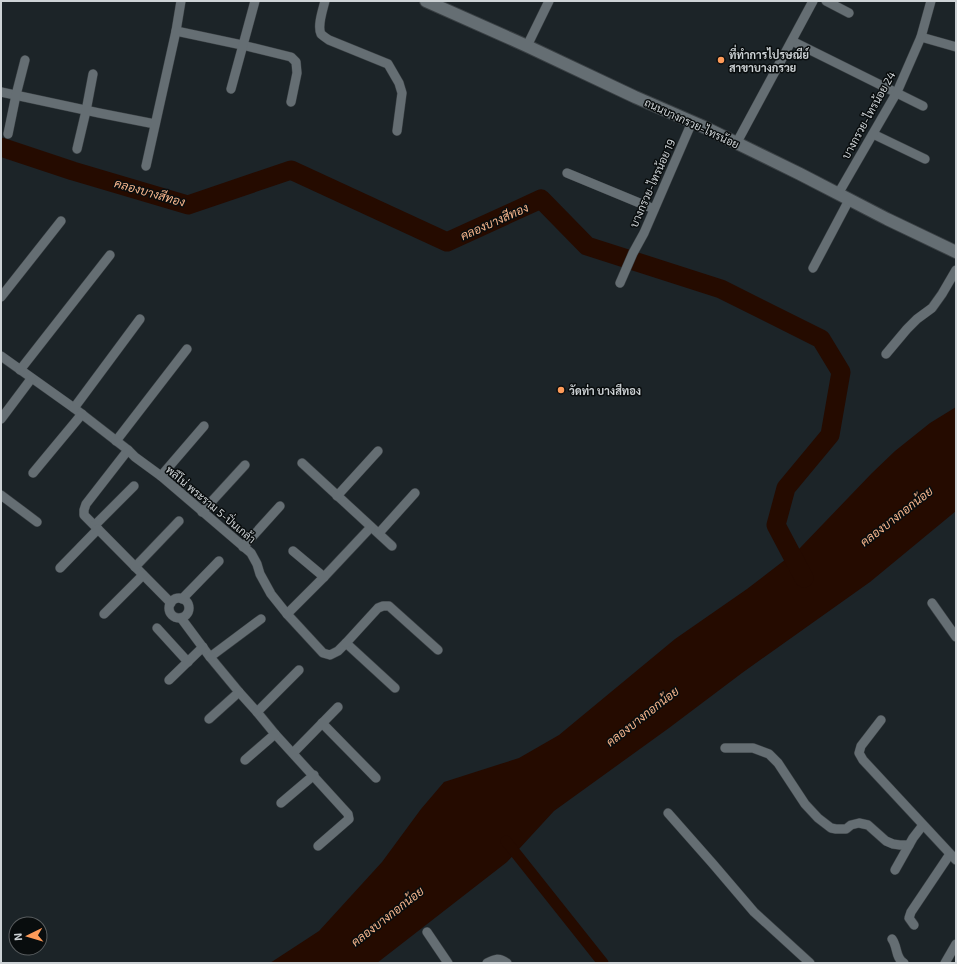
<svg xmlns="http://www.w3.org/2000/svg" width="957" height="964" font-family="'Exo 2',Sarabun,sans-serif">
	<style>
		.water { fill: #250b00 }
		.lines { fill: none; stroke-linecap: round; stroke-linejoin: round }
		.canal { stroke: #250b00; stroke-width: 11 }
		.river { stroke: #250b00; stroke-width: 19 }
		.street-casing { stroke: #3a4044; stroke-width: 10 }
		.secondary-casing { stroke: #3a4044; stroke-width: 14 }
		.street { stroke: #656e73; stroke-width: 9 }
		.secondary { stroke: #656e73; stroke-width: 12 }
		.poi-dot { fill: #fe9b59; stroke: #090d0e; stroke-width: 1.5 }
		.labels { text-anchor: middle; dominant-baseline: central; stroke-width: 3; stroke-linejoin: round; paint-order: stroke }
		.poi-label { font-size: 11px; font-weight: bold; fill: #ced3d6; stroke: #090d0e; text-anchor: start }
		.street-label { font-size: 11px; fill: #ced3d6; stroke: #090d0e }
		.water-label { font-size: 12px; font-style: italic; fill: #f7b58c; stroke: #090d0e }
	</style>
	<rect width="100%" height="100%" fill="#1c2428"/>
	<polygon class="water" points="956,407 956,511 870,582 742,673 669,728 554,811 507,862 377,963 270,963 319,931 382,862 421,809 444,782 519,758 559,735 675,639 747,589 799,549 872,473 895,451 930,423"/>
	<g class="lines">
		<polyline class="canal" points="506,841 603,963"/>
		<polyline class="river" points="1,147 73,171 188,205 291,170 447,242 541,199 587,246 721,289 821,339 841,372 830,435 786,488 776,525 804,578"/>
		<defs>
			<g id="street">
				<path d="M325,1C323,9 317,26 321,34C323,36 326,38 329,40L388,64L399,83L402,93L397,131"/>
				<polyline points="826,1 849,13"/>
				<polyline points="176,31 242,45 291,57 296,62 297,73 291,102"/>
				<polyline points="921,37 956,47"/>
				<polyline points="792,41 923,106"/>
				<polyline points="527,46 549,1"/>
				<polyline points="231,89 255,1"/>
				<polyline points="1,92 99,113 155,124"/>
				<polyline points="8,134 16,95 25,60"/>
				<polyline points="873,134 925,159"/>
				<polyline points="736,144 813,1"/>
				<polyline points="77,149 86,111 93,74"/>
				<polyline points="146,166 176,31 181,1"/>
				<polyline points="567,173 654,209"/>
				<polyline points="838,194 897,92 921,37 931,1"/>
				<polyline points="813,268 849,200"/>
				<polyline points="620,283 633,253 644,233 692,122"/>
				<polyline points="1,297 61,221"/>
				<polyline points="886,354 907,329 917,319 932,308 942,294 956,270"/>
				<polyline points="1,356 74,408 128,450 135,457 161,476 251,553 257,564 260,574 271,594 287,614 323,653 330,655 338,651 346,643 395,688"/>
				<polyline points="20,370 110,255"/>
				<polyline points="74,408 140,319"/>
				<polyline points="1,419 31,379"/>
				<polyline points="116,441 187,349"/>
				<polyline points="128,450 86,504 84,510 84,515 171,603"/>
				<polyline points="302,463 392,546"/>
				<polyline points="33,473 82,414"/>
				<polyline points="161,476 204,426"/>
				<polyline points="1,495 37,522"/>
				<polyline points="337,496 378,451"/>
				<polyline points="202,512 245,465"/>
				<polyline points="95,525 134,486"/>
				<polyline points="379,533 415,493"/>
				<polyline points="243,547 280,506"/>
				<polyline points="293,551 324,577"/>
				<polyline points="135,567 179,521"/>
				<polyline points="60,568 98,529"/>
				<circle cx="179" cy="608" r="10"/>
				<polyline points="182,599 219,561"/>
				<polyline points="932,603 956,637"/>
				<polyline points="104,614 143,575"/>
				<polyline points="287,614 324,577 371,527"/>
				<polyline points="181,618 210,657 239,692 257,712 275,734 348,814 349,819 318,846"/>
				<polyline points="157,628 188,662"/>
				<polyline points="346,643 378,608 383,606 389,606 438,650"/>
				<polyline points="210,657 261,619"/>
				<polyline points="169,680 203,647"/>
				<polyline points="257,712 299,670"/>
				<polyline points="209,719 239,692"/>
				<polyline points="881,720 861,746 859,753 863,760 956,860"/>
				<polyline points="322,723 376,778"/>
				<polyline points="725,748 753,748 769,754 778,763 805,804 818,818 831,828 836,829 846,829 851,825 859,823 868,825 886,841 893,844 900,845 909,845"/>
				<polyline points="293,753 338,707"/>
				<polyline points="245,760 275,734"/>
				<polyline points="281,803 314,775"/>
				<polyline points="668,813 713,864 754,912 810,963"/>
				<polyline points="895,870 913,838 923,825"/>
				<polyline points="914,925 909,918 911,912 950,854"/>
				<polyline points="427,932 448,963"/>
				<path d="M892,939C898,947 895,958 904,963"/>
				<path d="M487,963C495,959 499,957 507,963"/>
				<polyline points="945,963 956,944"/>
			</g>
			<polyline id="secondary" points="426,1 527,46 635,97 704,127 800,174 887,219 956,252"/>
		</defs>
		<use href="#street" class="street-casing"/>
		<use href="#secondary" class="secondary-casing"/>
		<use href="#street" class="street"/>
		<use href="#secondary" class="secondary"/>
	</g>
	<g class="poi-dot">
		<circle cx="721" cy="60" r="4"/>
		<circle cx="561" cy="390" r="4"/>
	</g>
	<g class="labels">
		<g class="poi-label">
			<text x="729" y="54">ที่ทำการไปรษณีย์<tspan x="729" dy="13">สาขาบางกรวย</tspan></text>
			<text x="569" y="390">วัดท่า บางสีทอง</text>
		</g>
		<g class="street-label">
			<text transform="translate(868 115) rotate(-61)">บางกรวย-ไทรน้อย 24</text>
			<text transform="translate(692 123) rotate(25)">ถนนบางกรวย-ไทรน้อย</text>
			<text transform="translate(652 183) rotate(-66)">บางกรวย-ไทรน้อย 19</text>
			<text transform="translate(211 504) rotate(40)">พลีโน่ พระราม 5-ปิ่นเกล้า</text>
		</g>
		<g class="water-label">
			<text transform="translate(150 192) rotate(16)">คลองบางสีทอง</text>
			<text transform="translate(494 221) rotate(-24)">คลองบางสีทอง</text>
			<text transform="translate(896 516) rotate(-38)">คลองบางกอกน้อย</text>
			<text transform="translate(642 716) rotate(-38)">คลองบางกอกน้อย</text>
			<text transform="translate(387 916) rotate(-38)">คลองบางกอกน้อย</text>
		</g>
	</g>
	<rect width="957" height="964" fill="none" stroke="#ced3d6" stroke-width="4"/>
	<g transform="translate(28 936) rotate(265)"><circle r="19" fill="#090d0e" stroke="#585c5e"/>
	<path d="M0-3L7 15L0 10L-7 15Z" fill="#fe9b59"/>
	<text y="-6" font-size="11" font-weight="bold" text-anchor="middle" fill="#ced3d6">N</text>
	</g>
</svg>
